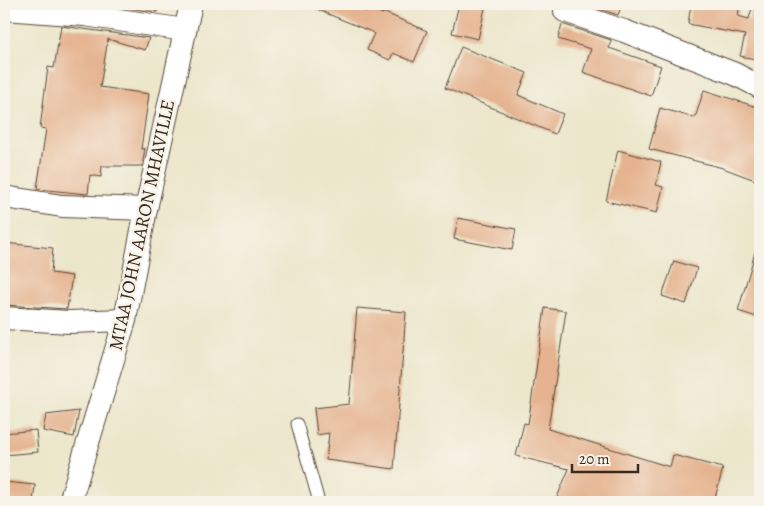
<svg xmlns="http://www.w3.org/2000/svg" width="764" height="506" font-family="Alegreya,serif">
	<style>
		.building { fill: #e5b38f }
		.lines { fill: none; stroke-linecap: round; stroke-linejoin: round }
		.lane-casing { stroke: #564638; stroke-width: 13 }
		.street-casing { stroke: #564638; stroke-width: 24 }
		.lane { stroke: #fff; stroke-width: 11 }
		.street { stroke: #fff; stroke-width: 22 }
		.labels { text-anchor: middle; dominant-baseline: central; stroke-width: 5; stroke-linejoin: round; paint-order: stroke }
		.street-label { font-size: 19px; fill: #3b2a1e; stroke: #f7f3e8 }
	</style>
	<rect width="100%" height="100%" fill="#f7f3e8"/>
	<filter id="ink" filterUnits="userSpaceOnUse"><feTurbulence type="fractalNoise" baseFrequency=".02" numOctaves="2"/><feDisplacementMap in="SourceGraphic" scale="10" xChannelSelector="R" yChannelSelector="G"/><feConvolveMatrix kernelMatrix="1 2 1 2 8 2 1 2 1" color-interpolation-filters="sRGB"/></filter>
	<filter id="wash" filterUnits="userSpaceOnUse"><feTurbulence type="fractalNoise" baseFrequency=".0096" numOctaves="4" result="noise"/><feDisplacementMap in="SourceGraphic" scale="20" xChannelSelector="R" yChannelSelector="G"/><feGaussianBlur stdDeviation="1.12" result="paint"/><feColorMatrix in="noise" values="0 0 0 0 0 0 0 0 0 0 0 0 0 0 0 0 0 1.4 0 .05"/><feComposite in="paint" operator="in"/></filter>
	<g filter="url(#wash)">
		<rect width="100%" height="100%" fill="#ece6cb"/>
		<g id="blocks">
			<g class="building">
				<polygon points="98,4 160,4 157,12"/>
				<polygon points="304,4 347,4 367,12 368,8 383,14 383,12 427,31 414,62 393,53 390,60 367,50 374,33"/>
				<polygon points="459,4 486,4 478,39 452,33"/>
				<polygon points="591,4 622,4 618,15 590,6"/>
				<polygon points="691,4 740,4 738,16 749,19 753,4 760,4 760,60 740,56 745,35 688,24"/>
				<polygon points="562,24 611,40 609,48 661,66 651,96 583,72 591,49 558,39"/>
				<polygon points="61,26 149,38 145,50 108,39 100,87 149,94 141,149 145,149 142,166 102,166 101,177 90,175 88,194 37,189 46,129 40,128 48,67 54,68"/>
				<polygon points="461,47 527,73 518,95 563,114 555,134 445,88"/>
				<polygon points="704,90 760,108 760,182 723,168 649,149 660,108 695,118"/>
				<polygon points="618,150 661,162 656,185 663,187 657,213 606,201"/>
				<polygon points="458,218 516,229 512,250 454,239"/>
				<polygon points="4,243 53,248 51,273 72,276 67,309 4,305"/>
				<polygon points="755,253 760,253 760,318 738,311"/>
				<polygon points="674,261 697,268 686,304 662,296"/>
				<polygon points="357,308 406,312 394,469 326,460 329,433 317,435 314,408 349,404"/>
				<polygon points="545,308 566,311 548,429 670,467 673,455 723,468 714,502 555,502 569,469 516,456 524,423 528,424"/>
				<polygon points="79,411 74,437 43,431 46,415"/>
				<polygon points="36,430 38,452 4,455 4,433"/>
				<polygon points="4,482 35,485 33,502 4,502"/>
			</g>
		</g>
	</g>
	<g filter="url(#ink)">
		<use href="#blocks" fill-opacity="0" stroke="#564638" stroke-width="1"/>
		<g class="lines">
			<defs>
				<polyline id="lane" points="297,424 319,502"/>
				<g id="street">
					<polyline points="4,9 85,15 185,30"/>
					<polyline points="565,11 624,31 735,74 760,87"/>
					<polyline points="4,197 62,206 146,209"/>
					<polyline points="4,318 69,322 125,320"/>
					<polyline points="70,502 125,320 146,209 191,4"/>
				</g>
			</defs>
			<use href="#lane" class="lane-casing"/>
			<use href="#street" class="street-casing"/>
			<use href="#lane" class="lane"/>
			<use href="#street" class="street"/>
		</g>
	</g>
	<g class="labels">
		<g class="street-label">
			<text transform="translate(142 225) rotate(-78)">MTAA JOHN AARON MHAVILLE</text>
		</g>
	</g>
	<rect width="764" height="506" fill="none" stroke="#f7f3e8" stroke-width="20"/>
	<path d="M572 464v8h66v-8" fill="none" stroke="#3b2a1e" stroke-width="2.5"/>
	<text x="579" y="464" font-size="15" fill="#3b2a1e" stroke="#f7f3e8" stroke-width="4" paint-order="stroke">20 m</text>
</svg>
